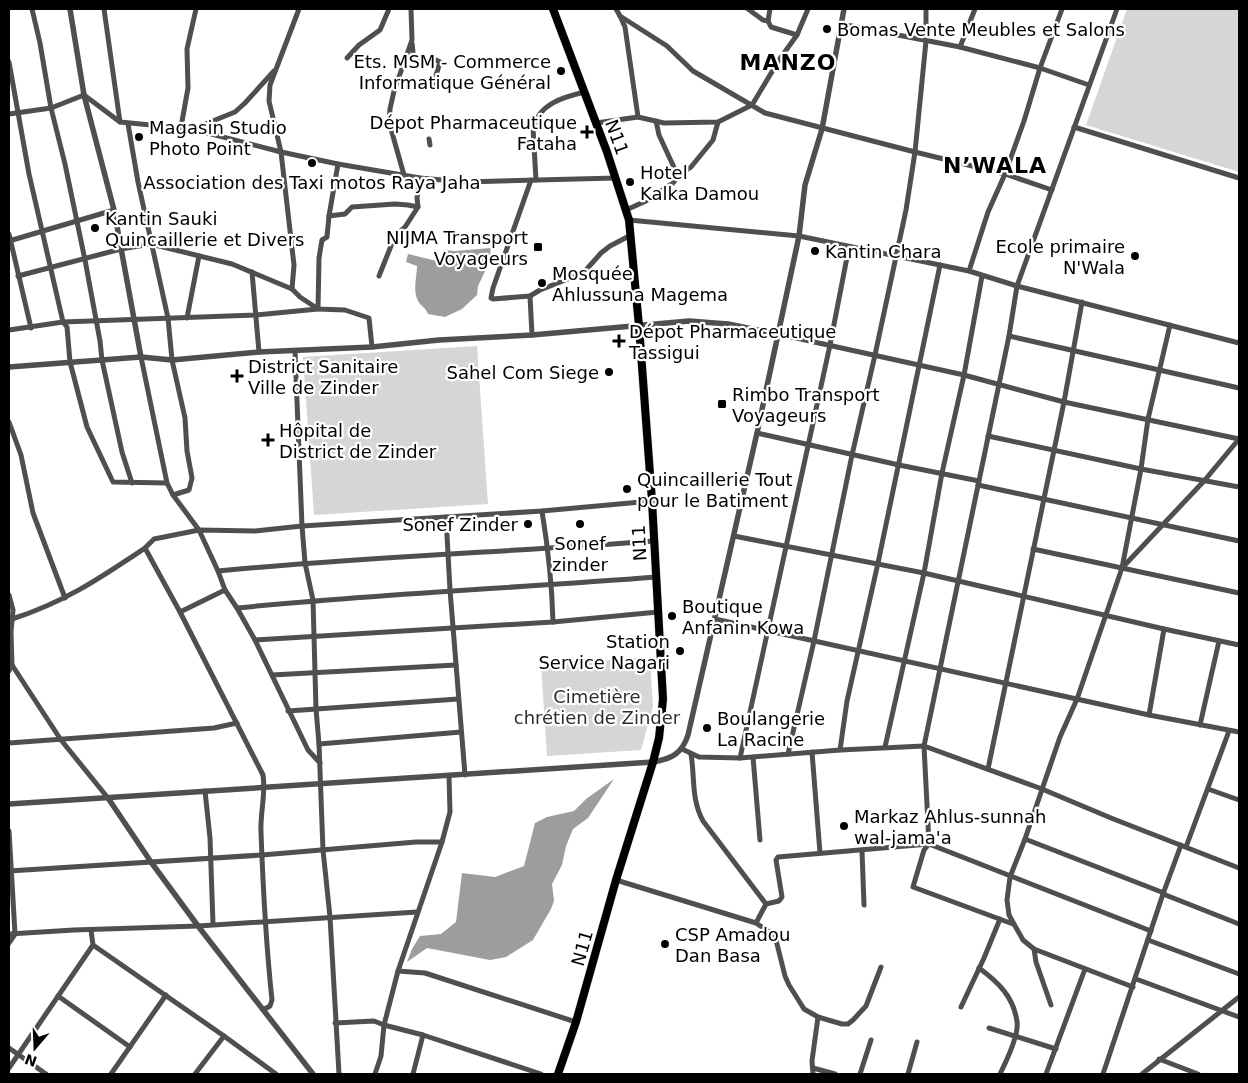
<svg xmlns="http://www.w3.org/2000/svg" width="1248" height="1083" viewBox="0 0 1248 1083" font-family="'DejaVu Sans',sans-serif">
	<rect width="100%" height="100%" fill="#fff"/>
	<g fill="#d6d6d6">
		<polygon points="1127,9 1239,9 1239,172 1086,125"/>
		<polygon points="477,346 488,504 314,515 303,357"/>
		<polygon points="650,657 653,706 641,750 547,756 541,665"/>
	</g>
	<g fill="#9d9d9d">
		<path d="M491,248L489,263L478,286L477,295L462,309L445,317L428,314C426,309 424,308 421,305C411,294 417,278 417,266L406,262L408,254L441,262L444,250L455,251Z"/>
		<polygon points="614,779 588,818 573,829 566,846 562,865 552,884 554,901 551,909 533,940 506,957 490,960 427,948 407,962 412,949 420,936 441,934 456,922 462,873 495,877 524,866 535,823 547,817 574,811 586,799"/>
	</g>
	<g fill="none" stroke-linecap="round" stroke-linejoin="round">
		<defs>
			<polyline id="primary" points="553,9 607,152 629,220 639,326 652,501 663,699 659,738 653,762 616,880 576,1022 558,1074"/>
		</defs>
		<use href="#primary" stroke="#dbdbdb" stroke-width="9"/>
		<g stroke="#4f4f4f" stroke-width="5">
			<polyline points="32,9 40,43 51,108 65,164 85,260 100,341 102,360 122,452 132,483"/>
			<polyline points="104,9 120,122"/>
			<polyline points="299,9 270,85 269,101 281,152 292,248 294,265 292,289 300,297 318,309 345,310 369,318 372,347"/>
			<polyline points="616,9 620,16 667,46 693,71 765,113 915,152 1005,174 1052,190"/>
			<polyline points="748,9 763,20 768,21"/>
			<polyline points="770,9 768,21 771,27 797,35"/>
			<polyline points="620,16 625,27 638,117"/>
			<polyline points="841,24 960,47 1040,68 1089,85"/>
			<polyline points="412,43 414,61 436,60 440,62 433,86"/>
			<polyline points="960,47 975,9"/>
			<polyline points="347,58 359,45 380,30 389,9"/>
			<polyline points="9,62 29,174 63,322 67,327 70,362 87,427 113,482 167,483"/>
			<polyline points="9,114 51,108 84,95 120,122 192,129 281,152 338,164 420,178 465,182 616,178"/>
			<polyline points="656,121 659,135 678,176"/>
			<polyline points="596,123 638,117 664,123 718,122 752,105 779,60 797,35 808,9"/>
			<polyline points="128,124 138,182 168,318 172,360 185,418 187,451 192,478 189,490 173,495"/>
			<polyline points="181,127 188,88 187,49 196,9"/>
			<polyline points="1074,127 1239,178"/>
			<polyline points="193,129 235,112 245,103 274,71"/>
			<polyline points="429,139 430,145"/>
			<polyline points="404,175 389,122 390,109 394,91 412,40 411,9"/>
			<polyline points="531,180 493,288 491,298 493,299 530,296 540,290 573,277 585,271 601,253 610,246 631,235"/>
			<path d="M536,180L533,128C539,104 563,97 585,92"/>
			<polyline points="626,210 646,201 673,183 678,176 691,167 713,140 718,122"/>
			<polyline points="329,216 345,214 352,207 395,204 408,205 418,207"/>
			<polyline points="629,220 799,236 969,271 1017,286 1239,343"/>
			<polyline points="9,234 31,328"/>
			<polyline points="9,241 114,210"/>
			<polyline points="969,271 988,212 1005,174 1024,121 1040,68 1062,9"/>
			<polyline points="252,272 259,352"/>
			<polyline points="18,276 121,249 151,244 232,264 292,289"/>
			<polyline points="379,276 395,236 405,227 418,207 417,198 420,178"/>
			<polyline points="530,296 532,335"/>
			<polyline points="187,318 199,256"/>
			<polyline points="9,330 63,322 256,315 318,309 319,258 322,240 327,237 329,216 338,164"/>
			<polyline points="778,334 964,375 1064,402 1239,439"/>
			<polyline points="1009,336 1239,388"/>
			<polyline points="295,351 302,526 305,563 313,600 316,709 319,744 323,850 330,917 339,1074"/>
			<polyline points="141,357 167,483 173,495 199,530 218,571 225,590 237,608 255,640 308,750 320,763"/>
			<polyline points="9,422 21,455 33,513 65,598"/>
			<polyline points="757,433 899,465 979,481"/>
			<polyline points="988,436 1141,469 1239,487"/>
			<polyline points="978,485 1239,541"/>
			<path d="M542,511C548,548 552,584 553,622"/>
			<polyline points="446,517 450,590 465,775"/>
			<polyline points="734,536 924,573 1164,629 1239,645"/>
			<polyline points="1033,549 1239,593"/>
			<polyline points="1122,568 1204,481 1239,439"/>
			<path d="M218,571C363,557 509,552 654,541"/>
			<polyline points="9,595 13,610 11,632 12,665 9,671"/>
			<path d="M237,608C377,594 517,588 656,577"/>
			<polyline points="180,612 225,590"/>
			<path d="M12,619C65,602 100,578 145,548"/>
			<polyline points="715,619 1149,715 1239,732"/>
			<polyline points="255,640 553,622 658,612"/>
			<polyline points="12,665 61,740 108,798"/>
			<polyline points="272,675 456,665"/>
			<polyline points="288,711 458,699"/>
			<polyline points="1149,715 1164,629"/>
			<polyline points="1200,725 1219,641"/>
			<polyline points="9,743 214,728 237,723"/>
			<polyline points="319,744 461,732"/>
			<polyline points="885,747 924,573 942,473 964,375 982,276"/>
			<polyline points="682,749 699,757 740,758 840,750 924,746 1042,789 1111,818 1239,868"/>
			<polyline points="840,750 847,701 878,563 940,265"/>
			<polyline points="812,752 820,853"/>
			<path d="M691,754C695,778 691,799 703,821L766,904"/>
			<polyline points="788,754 814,641 852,455 875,355 906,210 915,152 926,41 926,9"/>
			<polyline points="753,757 760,840"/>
			<polyline points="740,758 830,345 849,247"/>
			<polyline points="988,769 1064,402 1082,302"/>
			<polyline points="1208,789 1239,800"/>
			<polyline points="205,791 210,838 213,924"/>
			<polyline points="9,831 15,934 9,943"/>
			<polyline points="1025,839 1164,893"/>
			<polyline points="1186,847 1229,731"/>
			<polyline points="862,851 864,905"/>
			<polyline points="9,871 262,855 416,842 442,842"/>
			<polyline points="616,880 756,923"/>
			<polyline points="1163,894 1239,924"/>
			<polyline points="1013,924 913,887 924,850 929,844 924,746 1009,336 1017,286 1117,9"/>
			<polyline points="9,934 74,930 198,926 417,912"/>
			<polyline points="1148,940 1239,974"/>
			<polyline points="93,945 224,1036 276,1074"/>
			<polyline points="1034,949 1036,962 1051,1005"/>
			<polyline points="881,967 866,1006 853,1020 848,1024 842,1024 818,1017 804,1009 789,985 785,976 775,936 756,923 766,904 779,901 782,897 776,860 778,857 929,844 1151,931"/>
			<path d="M979,968C998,982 1014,997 1017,1022C1019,1035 1006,1062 1000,1074"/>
			<polyline points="398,971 425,973 576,1022"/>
			<polyline points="1136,979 1239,1017"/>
			<polyline points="1133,987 1034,949 1023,940 1009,915 1007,900 1010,877 1025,839 1060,737 1077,699 1122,568 1141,469 1148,419 1170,325"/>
			<polyline points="58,996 130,1047"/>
			<polyline points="961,1007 984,958 1000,919"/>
			<path d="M263,1010L270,1006L272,1000C266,944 263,888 261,832C260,813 266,794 263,775L180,612L145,548L154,539L199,530L255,531L302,526L542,511L652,501"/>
			<polyline points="335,1023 374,1021 384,1025 423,1035 541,1074"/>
			<polyline points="989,1028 1056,1049"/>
			<polyline points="9,1048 46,1074"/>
			<polyline points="1159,1059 1198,1074"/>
			<polyline points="9,1068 93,945 91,930"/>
			<polyline points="813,1068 835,1074"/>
			<polyline points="111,1074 166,995"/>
			<polyline points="195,1074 224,1036"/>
			<polyline points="375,1074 381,1056 384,1025 398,971 442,842 450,812 449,776"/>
			<polyline points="413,1074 423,1035"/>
			<polyline points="813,1074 812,1061 818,1017"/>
			<polyline points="860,1074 871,1040"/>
			<polyline points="908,1074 917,1042"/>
			<polyline points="1046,1074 1085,969"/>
			<polyline points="1103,1074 1163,894 1181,845"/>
			<polyline points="1142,1074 1239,997"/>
		</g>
		<g stroke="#4f4f4f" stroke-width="5.5">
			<polyline points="70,9 84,95 114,210 141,357"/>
			<polyline points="9,367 141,357 172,360 259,352 372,347 439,340 532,335 689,321 728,324 778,334"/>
			<polyline points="108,798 151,862 198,926 313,1074"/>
			<path d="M9,804L653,762C671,759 682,754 688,735L757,433L799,236L805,185L822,129L844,9"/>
		</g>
		<use href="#primary" stroke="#000" stroke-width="8"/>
	</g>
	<g fill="#000" stroke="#fff" stroke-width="2">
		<circle cx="827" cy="29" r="5"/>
		<circle cx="561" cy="71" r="5"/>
		<path d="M584.5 124.5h5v5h5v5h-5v5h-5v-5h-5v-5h5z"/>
		<circle cx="139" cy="137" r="5"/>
		<circle cx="312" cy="163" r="5"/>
		<circle cx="630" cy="182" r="5"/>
		<circle cx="95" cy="228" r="5"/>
		<rect x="533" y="242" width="10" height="10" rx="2.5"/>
		<circle cx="815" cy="251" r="5"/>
		<circle cx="1135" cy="256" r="5"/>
		<circle cx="542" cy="283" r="5"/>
		<path d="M616.5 333.5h5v5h5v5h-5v5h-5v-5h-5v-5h5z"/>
		<circle cx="609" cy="372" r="5"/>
		<path d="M234.5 368.5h5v5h5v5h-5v5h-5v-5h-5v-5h5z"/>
		<rect x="717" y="399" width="10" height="10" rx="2.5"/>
		<path d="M265.5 432.5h5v5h5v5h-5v5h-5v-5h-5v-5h5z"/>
		<circle cx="627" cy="489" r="5"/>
		<circle cx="528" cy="524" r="5"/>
		<circle cx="580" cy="524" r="5"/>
		<circle cx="672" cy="616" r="5"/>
		<circle cx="680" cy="651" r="5"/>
		<circle cx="707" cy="728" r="5"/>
		<circle cx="844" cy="826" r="5"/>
		<circle cx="665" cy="944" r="5"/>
	</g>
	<g text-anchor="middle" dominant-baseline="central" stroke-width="4.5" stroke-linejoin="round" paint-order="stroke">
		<g font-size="18" fill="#000" stroke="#fff" text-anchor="start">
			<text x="837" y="29">Bomas Vente Meubles et Salons</text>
			<text x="551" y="61" text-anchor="end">Ets. MSM - Commerce<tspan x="551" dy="21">Informatique Général</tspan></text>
			<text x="577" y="122" text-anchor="end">Dépot Pharmaceutique<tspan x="577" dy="21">Fataha</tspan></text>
			<text x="149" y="127">Magasin Studio<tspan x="149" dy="21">Photo Point</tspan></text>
			<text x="640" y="172">Hotel<tspan x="640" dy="21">Kalka Damou</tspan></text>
			<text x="312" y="182" text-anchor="middle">Association des Taxi motos Raya Jaha</text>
			<text x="105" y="218">Kantin Sauki<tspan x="105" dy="21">Quincaillerie et Divers</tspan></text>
			<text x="528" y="237" text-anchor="end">NIJMA Transport<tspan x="528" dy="21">Voyageurs</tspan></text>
			<text x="1125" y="246" text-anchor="end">Ecole primaire<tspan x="1125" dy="21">N'Wala</tspan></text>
			<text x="825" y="251">Kantin Chara</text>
			<text x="552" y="273">Mosquée<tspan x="552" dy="21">Ahlussuna Magema</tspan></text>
			<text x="629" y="331">Dépot Pharmaceutique<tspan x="629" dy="21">Tassigui</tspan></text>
			<text x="248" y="366">District Sanitaire<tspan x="248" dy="21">Ville de Zinder</tspan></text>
			<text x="599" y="372" text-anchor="end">Sahel Com Siege</text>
			<text x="732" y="394">Rimbo Transport<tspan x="732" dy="21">Voyageurs</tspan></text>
			<text x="279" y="430">Hôpital de<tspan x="279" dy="21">District de Zinder</tspan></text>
			<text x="637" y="479">Quincaillerie Tout<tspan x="637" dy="21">pour le Batiment</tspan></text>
			<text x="518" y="524" text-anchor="end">Sonef Zinder</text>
			<text x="580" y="543" text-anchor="middle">Sonef<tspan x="580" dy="21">zinder</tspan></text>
			<text x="682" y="606">Boutique<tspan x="682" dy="21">Anfanin Kowa</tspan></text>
			<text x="670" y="641" text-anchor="end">Station<tspan x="670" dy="21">Service Nagari</tspan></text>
			<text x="717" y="718">Boulangerie<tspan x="717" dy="21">La Racine</tspan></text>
			<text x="854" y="816">Markaz Ahlus-sunnah<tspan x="854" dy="21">wal-jama'a</tspan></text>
			<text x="675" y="934">CSP Amadou<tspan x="675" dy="21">Dan Basa</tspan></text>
		</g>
		<g font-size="18" fill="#000" stroke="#fff">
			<text transform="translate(617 137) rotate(70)">N11</text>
			<text transform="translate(639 543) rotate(-93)">N11</text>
			<text transform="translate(582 948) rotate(-74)">N11</text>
		</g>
		<g font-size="18" fill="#2d2d2d" stroke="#fff">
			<text x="597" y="696">Cimetière<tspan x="597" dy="21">chrétien de Zinder</tspan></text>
		</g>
		<g font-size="22" font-weight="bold" letter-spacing="1" fill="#000" stroke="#fff">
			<text x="788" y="62">MANZO</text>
			<text x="995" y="165">N’WALA</text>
		</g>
	</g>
	<rect width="1248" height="1083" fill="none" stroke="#000000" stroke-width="20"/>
	<g transform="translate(35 1048) rotate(199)" stroke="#ffffff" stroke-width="4" paint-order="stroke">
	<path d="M0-4L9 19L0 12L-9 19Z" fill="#000000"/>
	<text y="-8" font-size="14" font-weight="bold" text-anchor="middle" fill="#000000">N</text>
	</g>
</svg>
